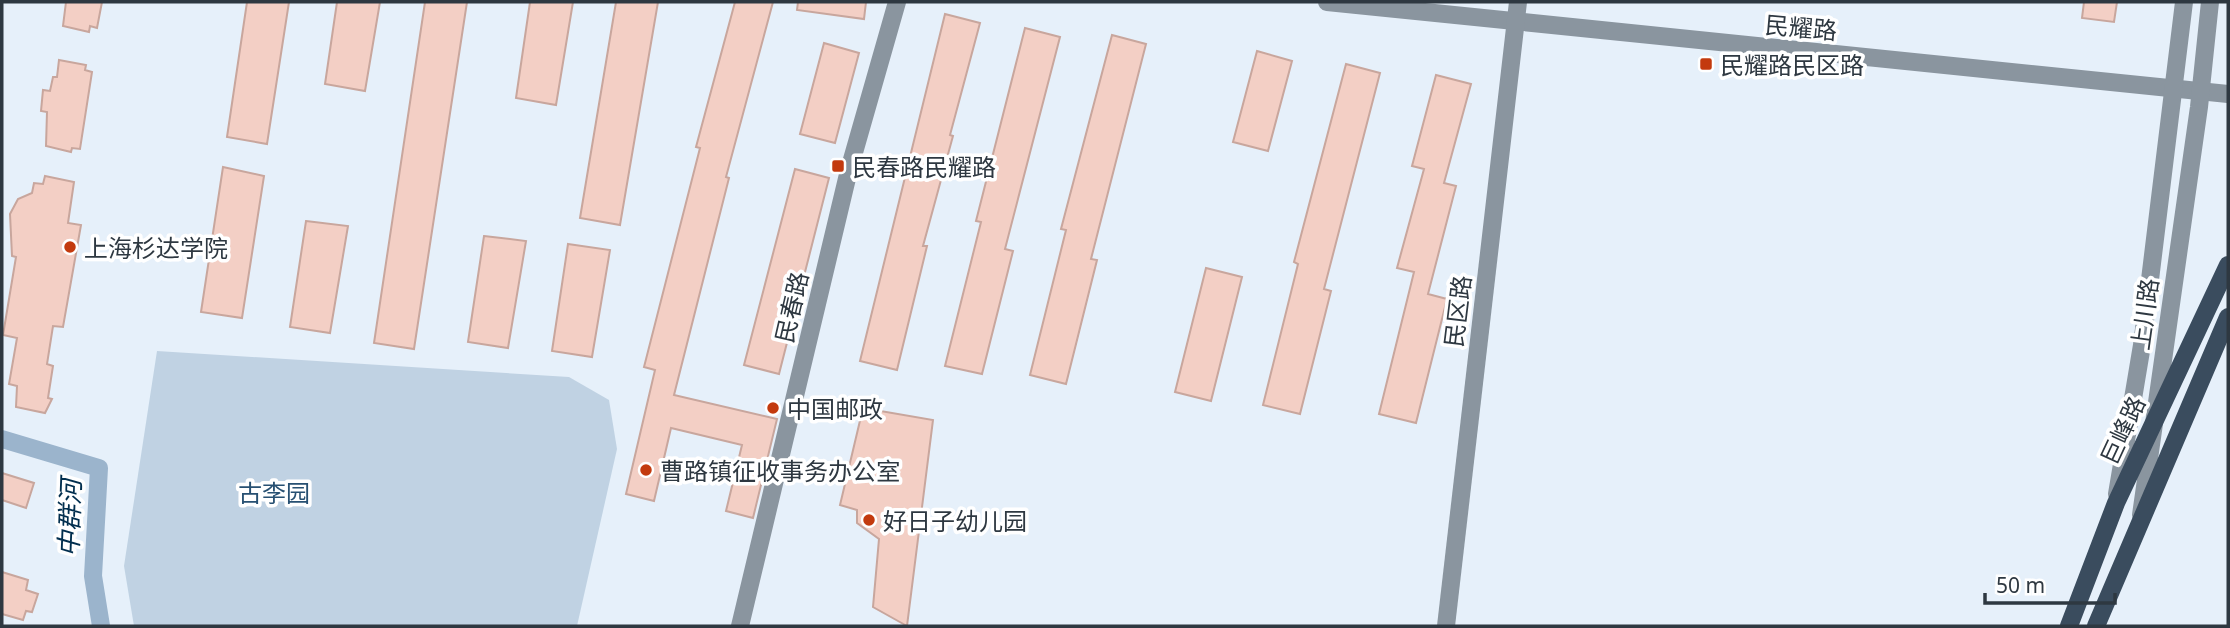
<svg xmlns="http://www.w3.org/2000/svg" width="2230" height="628" viewBox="0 0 2230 628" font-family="'Noto Sans','Noto Sans SC',sans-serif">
	<rect width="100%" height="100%" fill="#e6f0fa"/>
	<polygon fill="#c0d2e3" points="157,351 569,377 609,400 617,449 577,626 134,626 124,566"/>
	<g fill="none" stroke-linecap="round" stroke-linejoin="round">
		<polyline stroke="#9bb4cc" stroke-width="18" points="2,439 99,468 93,576 101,626"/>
	</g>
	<g fill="#f3cfc5" stroke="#c8a69d" stroke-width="2">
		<polygon points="66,2 102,2 97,28 90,26 89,32 63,26"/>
		<polygon points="247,2 289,2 267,144 227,137"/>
		<polygon points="337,2 380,2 365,91 325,84"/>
		<polygon points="425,2 467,2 414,349 374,343"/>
		<polygon points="530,2 573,2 556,105 516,98"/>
		<polygon points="616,2 658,2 620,225 580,218"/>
		<polygon points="735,2 773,2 726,177 729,178 674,395 777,419 753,518 726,511 742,445 671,428 654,501 626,494 655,370 644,367 700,148 696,147"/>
		<polygon points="798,2 866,2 864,19 797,10"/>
		<polygon points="2084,2 2117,2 2114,22 2082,18"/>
		<polygon points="945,14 980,23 950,135 953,136 923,246 927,246 897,370 860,361"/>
		<polygon points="1025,28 1060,37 1005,249 1013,251 982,374 945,366 981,222 976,221"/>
		<polygon points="1112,35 1146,44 1091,259 1097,260 1066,384 1030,375 1066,230 1061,229"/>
		<polygon points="824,43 859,53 835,143 800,134"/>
		<polygon points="1257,51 1292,61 1268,151 1233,142"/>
		<polygon points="59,60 86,65 85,70 92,72 80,149 72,148 71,152 46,146 47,112 41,111 43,90 50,91 53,77 57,77"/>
		<polygon points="1346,64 1380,73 1324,289 1331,291 1300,414 1263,405 1298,264 1294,262"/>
		<polygon points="1436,75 1471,84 1444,183 1456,186 1428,294 1447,299 1416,423 1379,414 1414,272 1397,268 1424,169 1412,166"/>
		<polygon points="223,167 264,176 242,318 201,312"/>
		<polygon points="795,169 829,178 779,374 744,365"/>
		<polygon points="45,176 74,182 68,223 81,225 63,327 53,326 47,364 53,366 48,398 52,399 45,413 16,407 17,386 9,384 17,338 3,335 16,257 12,256 10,214 18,199 32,193 34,183 43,184"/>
		<polygon points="306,221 348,226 330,333 290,327"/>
		<polygon points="484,236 526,241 508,348 468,342"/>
		<polygon points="568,244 610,250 592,357 552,351"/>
		<polygon points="1206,268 1242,277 1211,401 1175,392"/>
		<polygon points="863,408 933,420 907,626 873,607 879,539 857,523 857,510 840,505"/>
		<polygon points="2,473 34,483 26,508 2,500"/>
		<polygon points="2,572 28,580 26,590 38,594 32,612 26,611 23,620 2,614"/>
	</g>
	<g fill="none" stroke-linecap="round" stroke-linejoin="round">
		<g stroke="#8a959f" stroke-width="18">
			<polyline points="1327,2 2228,94"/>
			<polyline points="2117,494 2142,345 2184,2"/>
			<polyline points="2141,515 2199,107 2210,2"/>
			<polyline points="740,626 849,170 897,2"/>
			<polyline points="1446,626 1518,2"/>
		</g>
		<g stroke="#3a4c5e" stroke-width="18">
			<polyline points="2069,626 2116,503 2228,265"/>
			<polyline points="2096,626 2228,317"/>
		</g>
	</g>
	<g fill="#c33a0e" stroke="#fff" stroke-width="2.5">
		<rect x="1699" y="57" width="14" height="14" rx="3.5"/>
		<rect x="831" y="159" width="14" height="14" rx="3.5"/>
		<circle cx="70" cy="247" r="7"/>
		<circle cx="773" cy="408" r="7"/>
		<circle cx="646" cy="470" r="7"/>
		<circle cx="869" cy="520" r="7"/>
	</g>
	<g text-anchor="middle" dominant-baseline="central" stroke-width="7" stroke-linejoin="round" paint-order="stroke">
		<g font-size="24" fill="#2e3841" stroke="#fff">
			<text transform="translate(1801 27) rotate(5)">民耀路</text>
			<text transform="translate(791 307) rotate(-77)">民春路</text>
			<text transform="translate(1457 311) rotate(-83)">民区路</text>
			<text transform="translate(2144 314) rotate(-82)">上川路</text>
			<text transform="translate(2122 430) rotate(-65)">巨峰路</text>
		</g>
		<g font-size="24" fill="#2e3841" stroke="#fff" text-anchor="start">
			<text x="1720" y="64">民耀路民区路</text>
			<text x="852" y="166">民春路民耀路</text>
			<text x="84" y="247">上海杉达学院</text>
			<text x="787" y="408">中国邮政</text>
			<text x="660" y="470">曹路镇征收事务办公室</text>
			<text x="883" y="520">好日子幼儿园</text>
		</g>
		<g font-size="24" fill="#275072" stroke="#fff">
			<text x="274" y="492">古李园</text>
		</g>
		<g font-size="26" font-style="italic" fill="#012e4e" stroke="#fff">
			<text transform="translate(69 518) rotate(-88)">中群河</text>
		</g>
	</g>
	<rect width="2230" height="628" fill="none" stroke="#2e3841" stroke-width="7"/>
	<path d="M1985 593v10h130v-10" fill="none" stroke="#2e3841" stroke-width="3.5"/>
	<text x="1996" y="593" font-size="21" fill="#2e3841" stroke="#ffffff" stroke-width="5" paint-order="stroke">50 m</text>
</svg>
